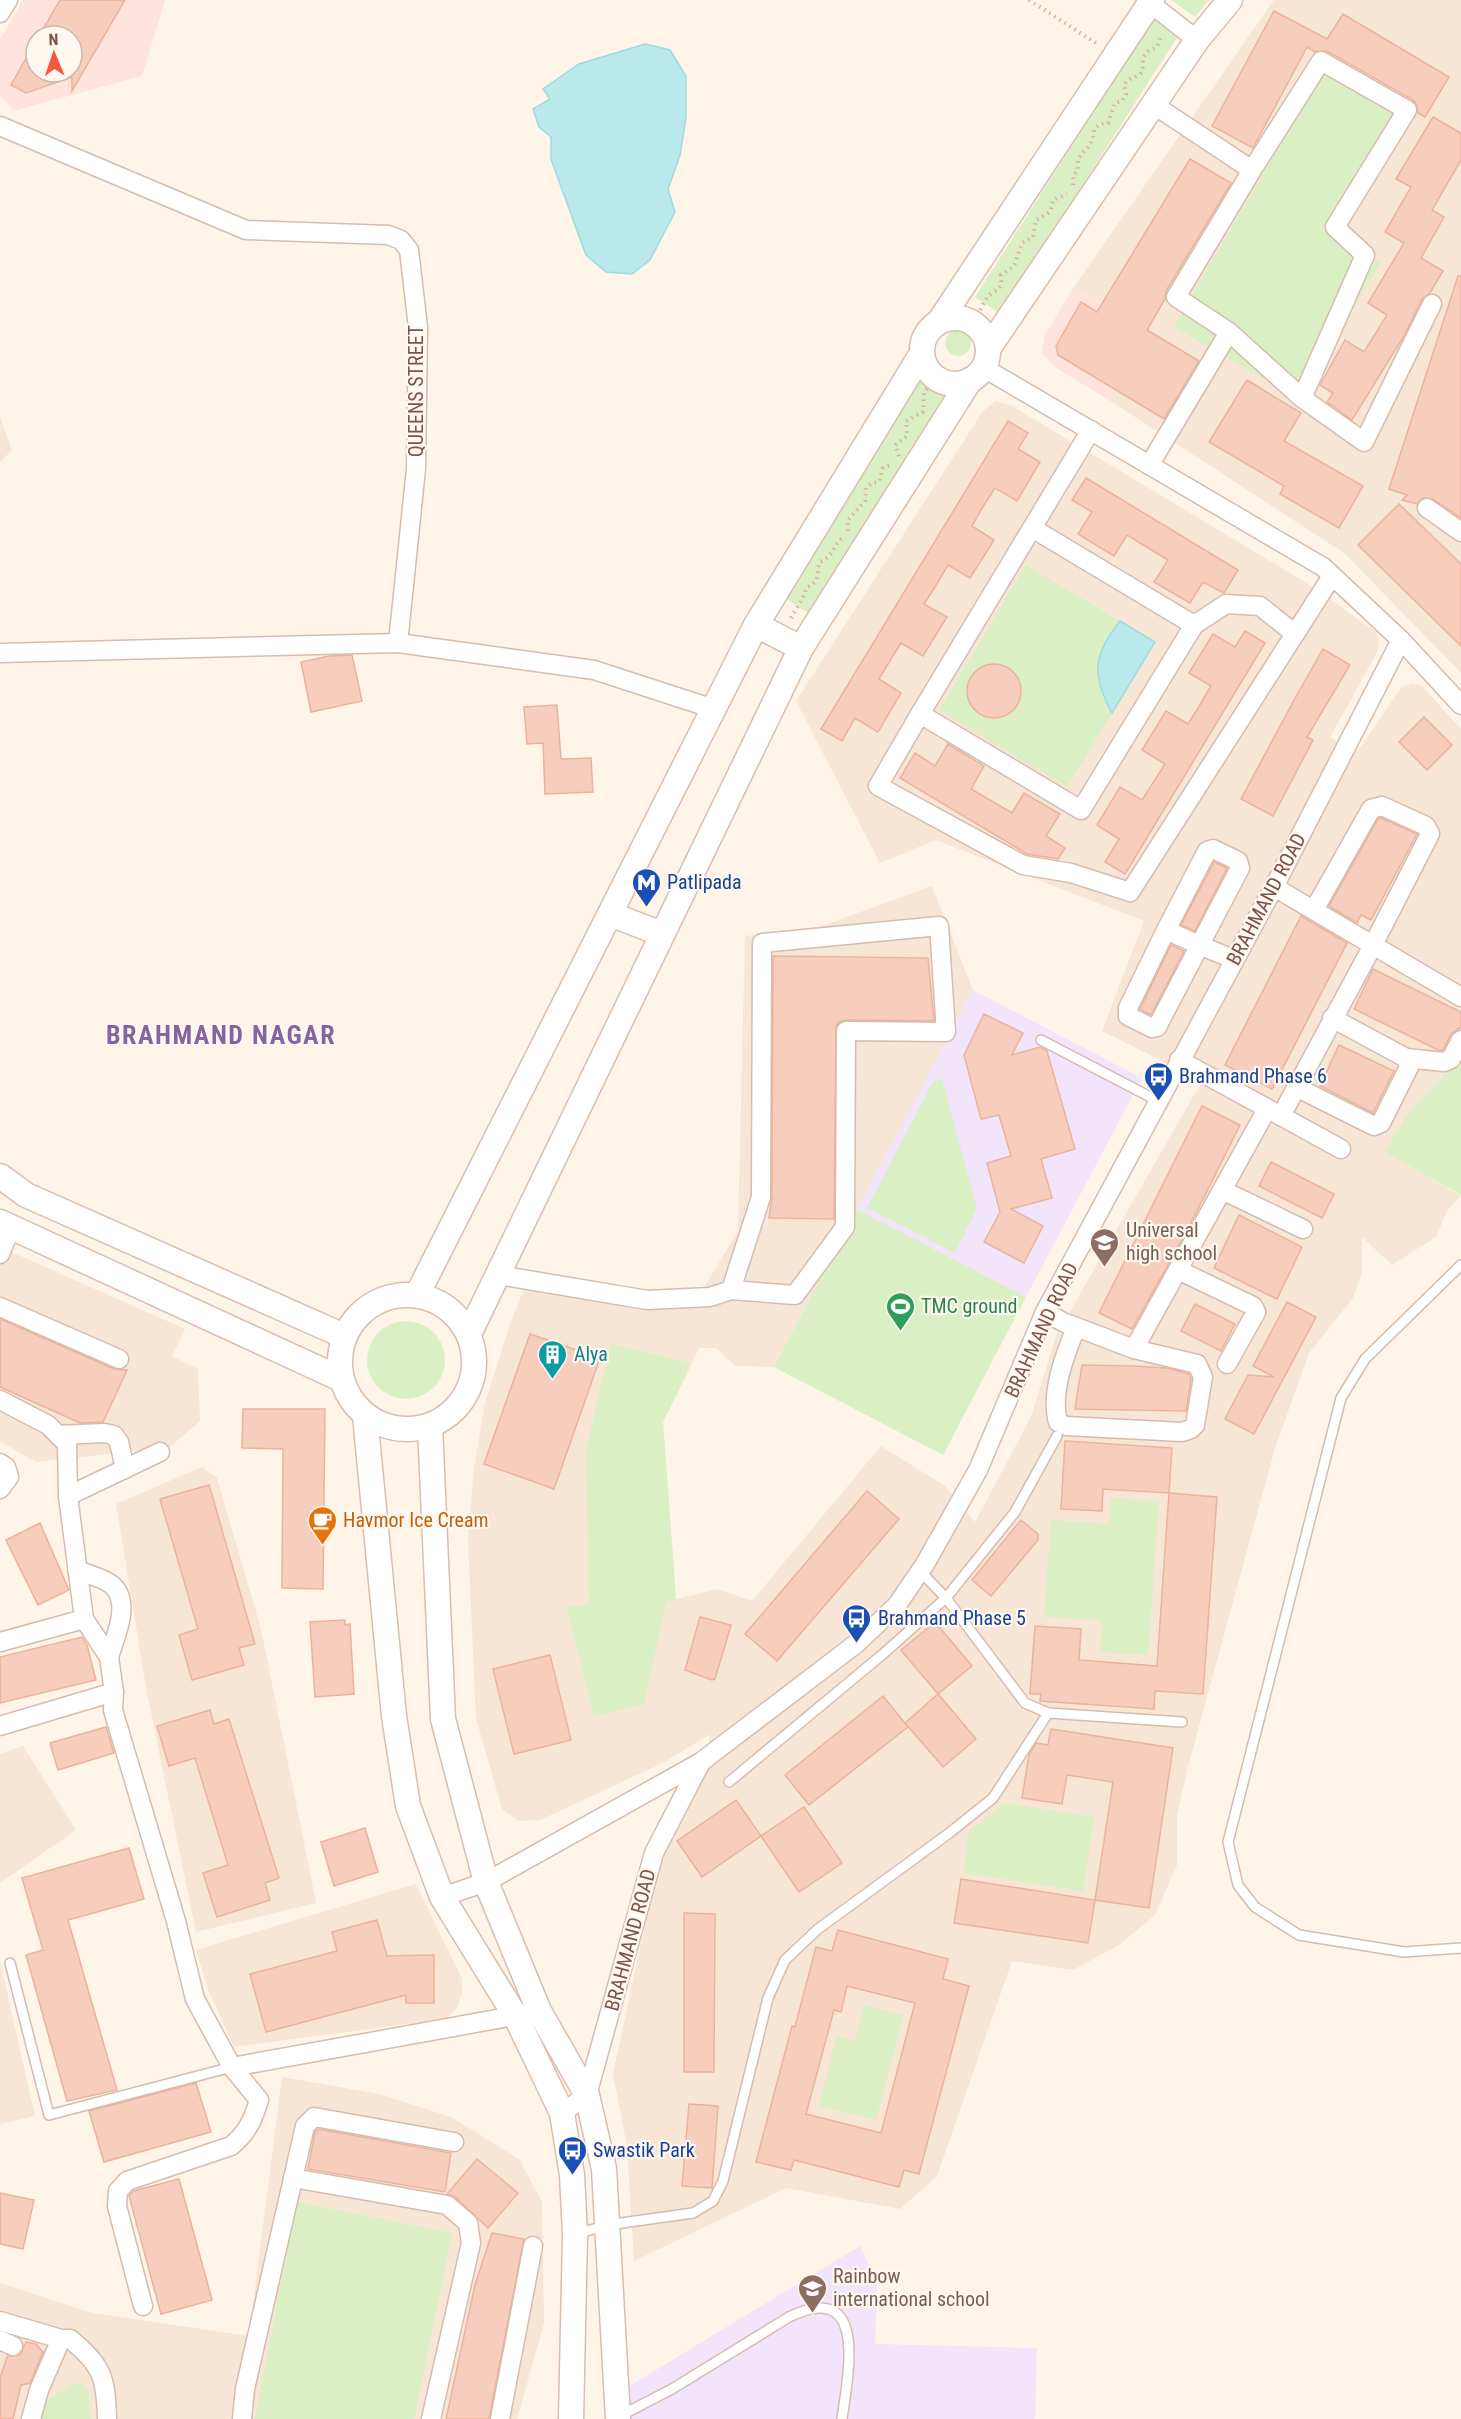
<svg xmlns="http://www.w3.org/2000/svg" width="1461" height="2419" viewBox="0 0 1461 2419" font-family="'Roboto Condensed',sans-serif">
	<rect width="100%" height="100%" fill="#fff4e8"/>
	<g fill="#f7e5d6">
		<polygon points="1274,0 1461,0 1461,673 1344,553 1109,400 1150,333 1074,287"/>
		<polygon points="996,401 1012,406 1310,585 1375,631 1379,640 1378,651 1330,737 1357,752 1401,688 1411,683 1422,686 1461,729 1461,1059 1386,1152 1461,1196 1447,1211 1436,1237 1392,1265 1362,1237 1362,1273 1353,1298 1309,1353 1275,1448 1189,1763 1177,1814 1177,1865 1155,1915 1119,1945 1073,1970 1012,1961 937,2176 900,2209 786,2188 634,2261 627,2146 613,2074 651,1896 662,1858 704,1774 710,1734 665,1762 540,1820 518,1821 502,1809 476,1718 468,1540 474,1469 485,1403 509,1327 530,1274 578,1298 617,1305 679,1299 705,1286 738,1231 745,936 819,927 932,886 973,990 774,1367 735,1366 716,1348 699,1348 663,1422 676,1599 718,1589 752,1601 881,1446 945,1486 975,1522 1031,1417 1056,1336 1202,1081 1102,1031 1144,921 936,840 880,863 796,701 983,411"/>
		<polygon points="0,417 12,450 0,462"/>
		<polygon points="0,1247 185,1329 172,1356 198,1369 200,1421 170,1447 36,1462 0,1441"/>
		<polygon points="202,1467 217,1478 261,1629 316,1903 196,1932 147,1693 116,1504"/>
		<polygon points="23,1746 76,1830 0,1883 0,1754"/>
		<polygon points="416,1884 462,1979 462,1993 457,2008 445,2019 234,2047 209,1992 196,1950"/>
		<polygon points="0,1961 35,2116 0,2124"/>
		<polygon points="282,2077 379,2094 451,2117 519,2159 542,2202 544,2323 517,2419 0,2419 0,2283 92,2313 249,2336"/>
	</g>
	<g fill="#ffe3dc" fill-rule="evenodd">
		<path d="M23,0H165L142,76L13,111L0,94V40ZM36,36H72V72H36Z"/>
		<polygon points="1074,287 1150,333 1109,400 1053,366 1042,353 1045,335"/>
	</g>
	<g fill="#f1e4fb">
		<polygon points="973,990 1142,1078 1026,1297 857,1209"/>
		<polygon points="860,2246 877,2283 875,2344 1037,2348 1035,2419 626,2419 628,2387"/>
	</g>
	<g fill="#daefc4">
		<polygon points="1171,0 1209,0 1195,17"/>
		<polygon points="1155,16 1180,33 1000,314 975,297"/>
		<polygon points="1322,72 1407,121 1339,238 1380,263 1300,400 1174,327"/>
		<circle cx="958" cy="343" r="13"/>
		<polygon points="925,372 950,388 810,614 785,598"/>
		<polygon points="1026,565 1155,642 1067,787 939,710"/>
		<polygon points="1461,1059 1461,1195 1385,1152 1412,1108"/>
		<polygon points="942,1079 977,1208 955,1253 867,1208 933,1082"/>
		<polygon points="857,1209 1026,1297 943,1455 774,1367"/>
		<circle cx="406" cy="1360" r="39"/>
		<polygon points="611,1344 692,1363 663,1422 676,1600 666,1602 644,1704 594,1716 566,1606 589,1605 586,1450"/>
		<polygon points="1111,1498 1159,1501 1148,1655 1100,1652 1102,1621 1044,1617 1051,1520 1109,1524"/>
		<polygon points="1004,1803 1094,1817 1083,1891 963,1873 969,1831"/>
		<polygon points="864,2005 903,2015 876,2120 819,2106 837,2036 855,2041"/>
		<polygon points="297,2202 452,2233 414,2419 255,2419"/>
		<polygon points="72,2384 80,2384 88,2388 91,2419 39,2419 42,2404"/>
	</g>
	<g fill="#bae9eb" stroke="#9edbde" stroke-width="1.5">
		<polygon points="645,44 670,50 686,76 686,118 680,155 668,189 675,212 650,260 632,274 606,272 586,255 551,159 551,137 539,127 533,109 550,99 543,89 579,64"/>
		<path d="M1120,621L1155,642L1112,713C1091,674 1093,655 1120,621Z"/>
	</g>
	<g fill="#f7cebd" stroke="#ecb29b" stroke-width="1.5" fill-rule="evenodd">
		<polygon points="60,0 125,0 72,91 72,77 26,93 11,85 36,41 36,72 72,72 72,36 39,36"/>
		<polygon points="1274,11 1327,39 1343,14 1449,77 1425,117 1418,113 1417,105 1413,100 1327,51 1315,52 1307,47 1253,148 1212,126"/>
		<polygon points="1433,117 1461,133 1461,160 1432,210 1444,217 1421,258 1443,271 1430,293 1422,299 1404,336 1352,420 1327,402 1333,393 1320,385 1345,340 1364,352 1387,315 1368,303 1404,243 1385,232 1411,187 1396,179"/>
		<polygon points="1190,159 1231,183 1166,291 1165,299 1147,330 1199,361 1164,419 1063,358 1058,355 1056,346 1081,302 1097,312"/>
		<polygon points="1458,276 1461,276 1461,518 1433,499 1423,498 1417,504 1402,500 1407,495 1389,489"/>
		<polygon points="1247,380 1301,413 1284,441 1363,486 1339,528 1280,494 1284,486 1209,442"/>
		<polygon points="1008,421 1028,433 1018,449 1040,462 1017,501 995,488 981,510 972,526 994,540 970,578 948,565 935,587 924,604 947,617 923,656 901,643 888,664 879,679 901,693 878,732 855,718 842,741 821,729"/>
		<polygon points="1086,478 1238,570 1224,593 1203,582 1190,603 1154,582 1168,560 1127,535 1114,556 1078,534 1092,512 1072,500"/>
		<polygon points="1399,504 1461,564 1461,646 1358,545"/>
		<polygon points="1245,631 1265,643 1125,874 1105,862 1119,839 1097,825 1120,787 1142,800 1165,764 1142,750 1166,711 1188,724 1198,708 1211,686 1189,673 1213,634 1235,647"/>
		<polygon points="1323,649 1350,665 1307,737 1313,740 1273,816 1241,799 1293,702"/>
		<polygon points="352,655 362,701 311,712 301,662 329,656"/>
		<circle cx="994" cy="691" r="27"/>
		<polygon points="557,705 561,759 591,758 593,792 545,794 543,743 527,744 524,707"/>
		<polygon points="1424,717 1452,745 1427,770 1399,742"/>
		<polygon points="948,744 984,766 971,789 1012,813 1024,793 1060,814 1046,836 1065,848 1058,859 1027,854 900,778 915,753 935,766"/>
		<polygon points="1381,818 1417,834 1371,920 1361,915 1357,923 1329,906 1378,819"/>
		<polygon points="1214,862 1227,868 1195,931 1181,925"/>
		<polygon points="1301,916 1347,943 1272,1089 1225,1065"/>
		<polygon points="1171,945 1184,951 1151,1015 1140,1009"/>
		<polygon points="773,956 928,958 934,1021 846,1020 839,1022 836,1026 834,1219 769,1218 772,1197"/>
		<polygon points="1373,969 1461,1012 1461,1027 1451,1034 1443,1050 1438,1050 1354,1009"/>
		<polygon points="984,1014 1023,1033 1012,1055 1040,1047 1047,1051 1075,1149 1041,1159 1052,1198 1011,1209 1043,1226 1024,1263 984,1242 1000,1212 987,1163 1011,1156 999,1115 981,1119 964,1055"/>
		<polygon points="1339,1045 1394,1071 1373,1113 1320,1086"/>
		<polygon points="1202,1106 1240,1125 1187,1231 1132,1329 1099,1313"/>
		<polygon points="1271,1162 1334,1194 1322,1218 1259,1186"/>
		<polygon points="1239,1215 1302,1247 1277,1299 1214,1268"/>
		<polygon points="1287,1302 1316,1317 1254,1434 1225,1419 1248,1375 1274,1377 1253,1366"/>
		<polygon points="1195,1304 1235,1324 1221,1351 1181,1331"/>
		<polygon points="0,1319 114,1369 127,1370 103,1422 80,1423 0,1387"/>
		<polygon points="530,1334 600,1358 554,1489 484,1464"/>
		<polygon points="1082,1365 1133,1366 1167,1368 1189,1374 1191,1379 1186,1411 1075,1409"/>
		<polygon points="243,1409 325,1409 323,1589 282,1588 283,1449 242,1448"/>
		<polygon points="1065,1441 1172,1448 1169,1493 1103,1489 1102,1511 1061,1509"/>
		<polygon points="209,1485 255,1644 239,1648 244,1665 192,1680 179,1635 198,1629 160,1499"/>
		<polygon points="867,1491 899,1519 777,1661 745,1634"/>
		<polygon points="1169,1493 1217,1497 1203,1694 1155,1691 1154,1709 1040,1701 1041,1694 1030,1694 1035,1626 1081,1629 1079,1660 1157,1666"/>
		<polygon points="1021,1520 1038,1534 1038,1540 991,1596 972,1580"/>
		<polygon points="40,1523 69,1590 38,1605 6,1540"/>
		<polygon points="700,1617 731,1625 715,1679 712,1680 685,1670"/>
		<polygon points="345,1620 345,1625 350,1624 354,1694 315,1697 310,1622"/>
		<polygon points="935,1622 972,1666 938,1694 901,1650"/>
		<polygon points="82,1637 87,1645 96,1680 0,1703 0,1657"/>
		<polygon points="550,1655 571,1740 514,1754 493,1669"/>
		<polygon points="938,1694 976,1739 943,1767 905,1723"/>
		<polygon points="883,1696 908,1727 809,1805 785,1775"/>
		<polygon points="210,1710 214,1724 229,1719 279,1878 265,1883 270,1900 217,1917 203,1873 228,1865 195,1758 169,1766 157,1726"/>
		<polygon points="106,1727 114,1753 58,1770 50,1743"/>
		<polygon points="1051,1729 1173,1748 1149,1908 1095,1900 1113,1782 1067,1775 1062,1804 1022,1798 1029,1755 1036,1743 1048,1745"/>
		<polygon points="736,1800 761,1836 702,1877 677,1841"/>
		<polygon points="804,1807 842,1863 799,1892 761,1836"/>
		<polygon points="365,1828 378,1872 334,1886 321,1842"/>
		<polygon points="129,1848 144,1899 68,1920 117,2090 67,2101 26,1955 43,1950 22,1878"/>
		<polygon points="961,1879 1095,1900 1088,1943 954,1923"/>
		<polygon points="684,1913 715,1914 714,2072 684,2072"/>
		<polygon points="377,1920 387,1956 434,1955 434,2003 406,2003 406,1995 266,2032 250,1974 337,1951 332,1932"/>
		<path d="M838,1930L948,1959L943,1979L969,1986L919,2174L904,2170L899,2187L794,2160L791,2170L756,2162L792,2026L795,2027L816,1947L832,1951ZM847,1986L915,2003L881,2133L806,2114L834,2010L841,2012Z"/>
		<polygon points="196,2083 211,2132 104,2162 89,2111"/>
		<polygon points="689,2104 718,2106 712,2188 682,2186"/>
		<polygon points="318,2129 451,2153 445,2192 308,2169 315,2132"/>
		<polygon points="477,2159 518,2193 488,2228 454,2196 447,2194"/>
		<polygon points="179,2179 212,2300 161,2314 129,2196 133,2191"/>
		<polygon points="0,2193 34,2200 23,2249 0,2244"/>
		<polygon points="492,2233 524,2239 489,2419 446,2419 475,2285"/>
		<polygon points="26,2342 36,2344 43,2352 30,2383 21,2385 13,2419 0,2419 0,2378 6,2360 8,2356 20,2355"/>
	</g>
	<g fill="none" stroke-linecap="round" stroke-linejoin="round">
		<defs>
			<g id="lane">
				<polyline points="1041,1040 1158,1101"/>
				<polyline points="1461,1265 1365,1359 1341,1398 1228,1842 1238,1885 1255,1907 1299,1935 1404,1952 1461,1948"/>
				<polyline points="920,1571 946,1598 1025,1703 1048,1713 1182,1722"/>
				<polyline points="729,1782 883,1654 946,1598 1015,1512 1057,1436"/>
				<polyline points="10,1963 49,2115 232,2067"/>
				<polyline points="577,2234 607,2225 693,2213 713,2201 723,2181 768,1998 785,1960 818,1929 948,1834 993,1798 1048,1713"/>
				<path d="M620,2416L672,2389L789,2317C869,2278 848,2375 842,2419"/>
			</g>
			<g id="street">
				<polyline points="1146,0 1197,40"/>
				<polyline points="0,13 8,0"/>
				<polyline points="1154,105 1252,170 1176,297 1229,332 1302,398 1365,255 1335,227 1407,110 1321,61 1252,170"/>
				<polyline points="0,126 246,230 388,235 401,240 409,250 418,327 416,469 398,643"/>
				<polyline points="984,368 1323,567 1401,640 1461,705"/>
				<polyline points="1302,398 1364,442 1432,304"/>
				<polyline points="1150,464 1229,332"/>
				<polyline points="1427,508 1461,532"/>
				<polyline points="1032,528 1194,625 1081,810 920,714 1073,460 1091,430"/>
				<polyline points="1194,625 1226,604 1260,606 1295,634"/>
				<polyline points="0,653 398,643 594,670 714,709"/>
				<polyline points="920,714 878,786 1023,865 1071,873 1130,892 1332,576"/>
				<polyline points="1274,887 1461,997"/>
				<polyline points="1166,930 1207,851 1213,849 1238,861 1240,868 1157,1027 1152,1028 1128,1016 1128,1008 1166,930 1199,945 1233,959"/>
				<polyline points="1406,1058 1444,1062 1451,1059 1461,1040"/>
				<polyline points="1179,1060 1341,1149"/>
				<polyline points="1296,1087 1374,1126 1381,1123 1409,1067 1406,1058 1332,1018"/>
				<polyline points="1281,1116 1373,945 1430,834 1426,826 1382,806 1371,809 1314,910"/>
				<polyline points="1222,1190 1303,1229"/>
				<polyline points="0,1254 11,1227"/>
				<polyline points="1178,1270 1253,1306 1256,1312 1227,1364"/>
				<polyline points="498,1275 647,1300 710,1297 731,1290 795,1295 845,1227 846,1031 946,1032 939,926 762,943 761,1197 731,1290"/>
				<polyline points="0,1307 119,1359"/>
				<path d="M1045,1312L1063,1322L1134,1349L1197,1364L1203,1377L1195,1425L1191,1429L1182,1432L1066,1426L1058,1422C1050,1393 1065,1354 1076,1328"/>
				<polyline points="1134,1349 1267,1109"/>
				<path d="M0,1400L48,1425L67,1444L68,1496L84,1619L109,1657L114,1692L113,1710L176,1921L195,1999L232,2067L259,2100C253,2120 247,2133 231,2146L127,2181L118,2191L117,2206L143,2306"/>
				<polyline points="58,1435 104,1433 114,1435 119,1442 125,1469"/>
				<polyline points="0,1463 6,1467 9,1477 0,1489"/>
				<polyline points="68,1496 160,1452"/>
				<path d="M77,1570C87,1574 104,1578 112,1585C132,1603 115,1637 109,1657"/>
				<polyline points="0,1642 84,1619"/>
				<polyline points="0,1726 114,1692"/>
				<polyline points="442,1897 486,1882 701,1762 857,1643 897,1605 925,1564 978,1470 1045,1312 1274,887 1401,640"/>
				<polyline points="232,2067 525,2014"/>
				<polyline points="562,2113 587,2095 654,1853 701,1762"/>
				<polyline points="293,2178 447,2205 468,2223 471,2243 431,2419"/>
				<path d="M0,2321L61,2339H70C102,2365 106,2377 107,2419"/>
				<polyline points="0,2340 13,2346"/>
				<polyline points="31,2419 39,2390 61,2339"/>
				<polyline points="242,2419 245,2389 305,2126 314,2117 454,2142"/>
				<polyline points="500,2419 533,2246"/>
			</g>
			<g id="secondary">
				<circle cx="955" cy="351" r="33"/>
				<polyline points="939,322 1152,0"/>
				<polyline points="988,349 1197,40 1230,0"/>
				<polyline points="756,625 801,648"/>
				<polyline points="610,914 662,934"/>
				<polyline points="0,1176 26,1195 344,1336"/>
				<polyline points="0,1222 341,1379"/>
				<circle cx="407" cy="1362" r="67"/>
				<polyline points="417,1295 756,625 922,353"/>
				<polyline points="469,1334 801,648 970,380"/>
				<polyline points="365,1416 394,1716 408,1806 442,1897 516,2017 562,2113 572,2175 575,2234 571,2419"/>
				<polyline points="430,1426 443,1719 486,1882 539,2011 587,2095 604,2169 618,2419"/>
			</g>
		</defs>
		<use href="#lane" stroke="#d5bcaf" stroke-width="12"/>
		<use href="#street" stroke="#d5bcaf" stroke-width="21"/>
		<use href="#secondary" stroke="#dbbdae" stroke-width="27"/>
		<g stroke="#ddb19f" stroke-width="4" stroke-dasharray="1.5 4.5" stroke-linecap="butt">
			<polyline points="1029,0 1099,45"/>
			<path d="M1073,185V176L1078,170C1075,148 1093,155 1094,129L1101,124L1108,123L1115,103L1122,101L1126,94L1124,85C1129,77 1134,79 1140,74C1145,69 1141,60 1145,55C1152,44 1157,55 1161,34"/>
			<path d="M977,315C981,310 983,303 987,298C995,288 1003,292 1001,275L1014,266L1022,243L1033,237L1036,220L1050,212L1053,200L1067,194"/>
			<polyline points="899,456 895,445 907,436 906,421 923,412 924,392 937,378"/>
			<polyline points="848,531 848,520 865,501 866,488 872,483 879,482 883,468 891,465"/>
			<path d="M791,618C796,608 804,599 806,588C822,580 815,575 820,562C837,554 832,544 844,537"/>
		</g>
		<use href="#lane" stroke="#fff" stroke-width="9"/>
		<use href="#street" stroke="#fff" stroke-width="18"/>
		<use href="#secondary" stroke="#fff" stroke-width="24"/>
	</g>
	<defs>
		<symbol id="metro-pin" viewBox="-11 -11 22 30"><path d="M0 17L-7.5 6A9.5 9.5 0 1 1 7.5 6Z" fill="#1a4fb4" stroke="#fff8f1"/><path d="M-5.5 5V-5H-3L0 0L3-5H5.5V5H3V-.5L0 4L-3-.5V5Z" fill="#fff"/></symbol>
		<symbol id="bus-pin" viewBox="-11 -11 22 30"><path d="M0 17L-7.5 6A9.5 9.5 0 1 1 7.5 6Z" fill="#1a4fb4" stroke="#fff8f1"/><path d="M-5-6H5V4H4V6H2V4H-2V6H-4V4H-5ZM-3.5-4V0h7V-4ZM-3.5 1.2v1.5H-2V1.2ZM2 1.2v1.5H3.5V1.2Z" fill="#fff"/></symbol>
		<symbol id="school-pin" viewBox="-11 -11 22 30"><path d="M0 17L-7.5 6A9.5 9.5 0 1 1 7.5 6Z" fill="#8d6e63" stroke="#fff8f1"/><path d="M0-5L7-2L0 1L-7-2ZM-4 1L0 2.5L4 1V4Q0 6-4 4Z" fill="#fff"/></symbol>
		<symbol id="stadium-pin" viewBox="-11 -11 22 30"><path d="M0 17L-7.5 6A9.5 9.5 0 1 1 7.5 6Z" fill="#2e9e5b" stroke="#fff8f1"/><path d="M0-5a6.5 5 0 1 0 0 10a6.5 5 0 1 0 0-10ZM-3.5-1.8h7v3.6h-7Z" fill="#fff"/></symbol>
		<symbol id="building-pin" viewBox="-11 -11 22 30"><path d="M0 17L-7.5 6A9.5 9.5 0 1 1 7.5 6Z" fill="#0f9aa8" stroke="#fff8f1"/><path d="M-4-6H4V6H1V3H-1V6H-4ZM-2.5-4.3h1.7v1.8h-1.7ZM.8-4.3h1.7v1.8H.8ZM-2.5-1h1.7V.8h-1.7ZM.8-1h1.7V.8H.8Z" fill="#fff"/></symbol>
		<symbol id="cafe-pin" viewBox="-11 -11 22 30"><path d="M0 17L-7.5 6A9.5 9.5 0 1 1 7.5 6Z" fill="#e8710a" stroke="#fff8f1"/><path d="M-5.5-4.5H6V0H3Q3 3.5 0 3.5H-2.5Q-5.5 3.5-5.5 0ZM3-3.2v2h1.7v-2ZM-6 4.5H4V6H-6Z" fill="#fff"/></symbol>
	</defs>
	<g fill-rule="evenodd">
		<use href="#metro-pin" x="630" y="866" width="33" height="45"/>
		<use href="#bus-pin" x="1142" y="1060" width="33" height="45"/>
		<use href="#school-pin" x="1088" y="1226" width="33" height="45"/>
		<use href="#stadium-pin" x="884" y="1290" width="33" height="45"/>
		<use href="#building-pin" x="536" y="1338" width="33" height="45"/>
		<use href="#cafe-pin" x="306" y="1504" width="33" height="45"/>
		<use href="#bus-pin" x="840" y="1602" width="33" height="45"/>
		<use href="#bus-pin" x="556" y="2134" width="33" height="45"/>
		<use href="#school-pin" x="796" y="2272" width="33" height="45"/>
	</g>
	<g text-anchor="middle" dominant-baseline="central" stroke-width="4.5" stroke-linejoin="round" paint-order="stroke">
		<g font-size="20" fill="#7d5548" stroke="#fff8f1">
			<text transform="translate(416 391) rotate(-90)">QUEENS STREET</text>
			<text transform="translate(1266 899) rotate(-62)">BRAHMAND ROAD</text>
			<text transform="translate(1041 1330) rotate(-65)">BRAHMAND ROAD</text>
			<text transform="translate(630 1940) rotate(-75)">BRAHMAND ROAD</text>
		</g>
		<g font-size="20" fill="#164399" stroke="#fff8f1" text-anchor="start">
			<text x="667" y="882">Patlipada</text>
			<text x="1179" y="1076">Brahmand Phase 6</text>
			<text x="878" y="1618">Brahmand Phase 5</text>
			<text x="593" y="2150">Swastik Park</text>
		</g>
		<g font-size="20" fill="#785e54" stroke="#fff8f1" text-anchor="start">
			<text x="1126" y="1230">Universal<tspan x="1126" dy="23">high school</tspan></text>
			<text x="833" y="2276">Rainbow<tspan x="833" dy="23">international school</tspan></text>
		</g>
		<g font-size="20" fill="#27864d" stroke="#fff8f1" text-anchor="start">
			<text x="921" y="1306">TMC ground</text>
		</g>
		<g font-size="20" fill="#0d838f" stroke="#fff8f1" text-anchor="start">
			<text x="574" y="1354">Alya</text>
		</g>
		<g font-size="20" fill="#c56008" stroke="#fff8f1" text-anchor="start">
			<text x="343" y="1520">Havmor Ice Cream</text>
		</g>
		<g font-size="26" font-weight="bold" letter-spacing="1.5" fill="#8664a0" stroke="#fff8f1">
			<text x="221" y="1035">BRAHMAND NAGAR</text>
		</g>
	</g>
	<g transform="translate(54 54) rotate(358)"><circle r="28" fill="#fff8f1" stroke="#cbb7ad" stroke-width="1.5"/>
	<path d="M0-4.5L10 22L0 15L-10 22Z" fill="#f55741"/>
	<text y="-9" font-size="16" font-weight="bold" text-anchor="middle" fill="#7d5548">N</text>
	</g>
</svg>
